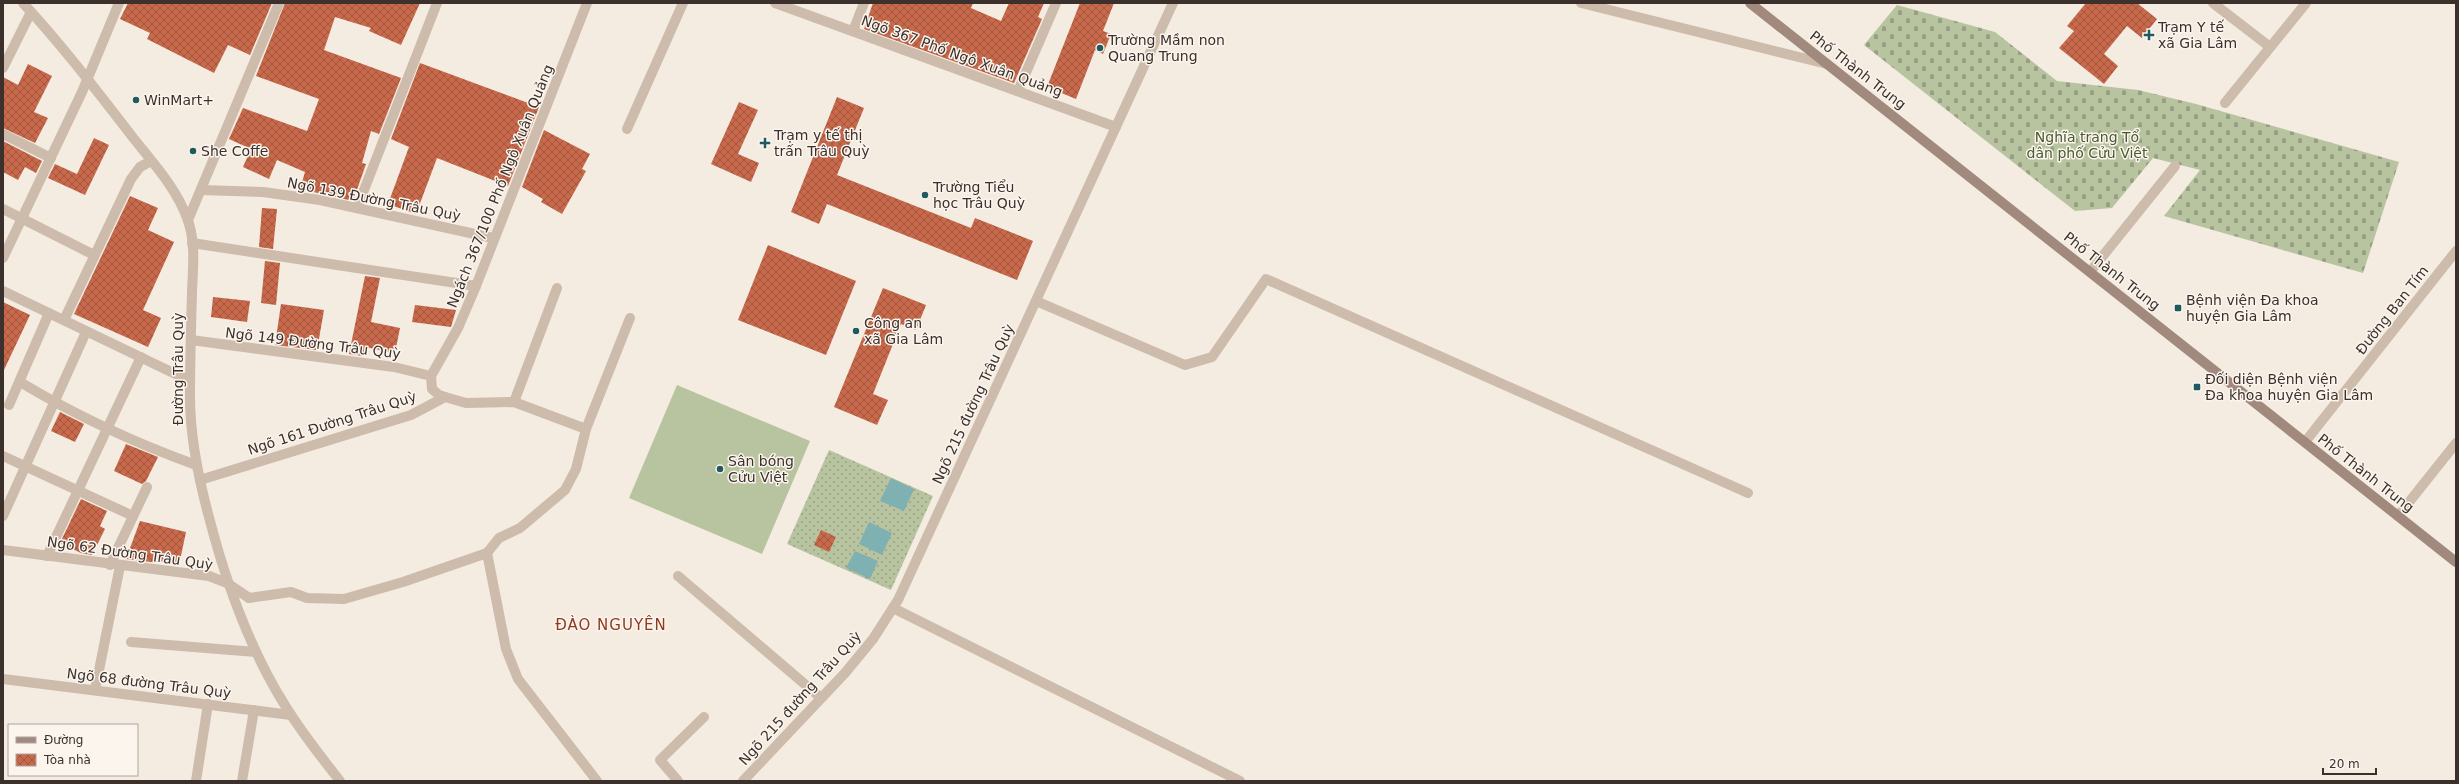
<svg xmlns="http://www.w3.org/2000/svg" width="2459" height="784" viewBox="0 0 2459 784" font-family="'DejaVu Sans',sans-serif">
	<defs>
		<pattern id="grass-dots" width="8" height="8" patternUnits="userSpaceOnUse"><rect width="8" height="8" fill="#b8c4a0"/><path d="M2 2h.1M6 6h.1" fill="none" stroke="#97a083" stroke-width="1.8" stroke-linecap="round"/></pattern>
		<pattern id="cemetery-stones" width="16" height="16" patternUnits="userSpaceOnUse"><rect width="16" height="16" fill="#b8c4a0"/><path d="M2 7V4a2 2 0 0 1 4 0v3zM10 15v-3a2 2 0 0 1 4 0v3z" fill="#97a083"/></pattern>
		<pattern id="building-cross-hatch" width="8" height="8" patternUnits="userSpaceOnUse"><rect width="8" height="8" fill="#c8694b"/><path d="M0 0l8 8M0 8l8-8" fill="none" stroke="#a4573f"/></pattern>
	</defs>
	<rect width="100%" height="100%" fill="#f4ebe1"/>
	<polygon fill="url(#grass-dots)" points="829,450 933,496 891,590 787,544"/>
	<polygon fill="url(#cemetery-stones)" points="1897,5 1995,32 2057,81 2138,90 2196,104 2399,162 2363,273 2164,216 2200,170 2153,158 2112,208 2075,211 1864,45"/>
	<polygon fill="#b8c4a0" points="677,385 810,441 762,554 629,498"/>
	<g fill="#7fb0b2">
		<polygon points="891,478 914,489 904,511 880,501"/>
		<polygon points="869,522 892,533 882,555 859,544"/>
		<polygon points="855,551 878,561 870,579 846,568"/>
	</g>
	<g fill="url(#building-cross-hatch)">
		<polygon points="128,3 272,3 250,55 228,45 214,73 147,39 150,33 120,19"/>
		<polygon points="285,3 420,3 401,45 369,31 371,28 335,17 324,50 401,78 379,134 371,131 362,163 366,164 353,201 300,189 305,172 277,160 269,179 243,167 251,149 229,139 243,108 307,131 319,99 256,76"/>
		<polygon points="873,3 973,3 971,8 1001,21 1009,3 1044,3 1038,17 1042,19 1014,83 864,29"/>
		<polygon points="1080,3 1114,3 1103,31 1111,34 1103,54 1095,50 1076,99 1047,87"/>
		<polygon points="2086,3 2137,3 2157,19 2142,38 2127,26 2104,54 2118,66 2104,84 2059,48 2074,31 2067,26"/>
		<polygon points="420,63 539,107 508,186 437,158 416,214 388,204 409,147 391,139"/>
		<polygon points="28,64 52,76 34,112 48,118 35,143 3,128 3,77 18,85"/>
		<polygon points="837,97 864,108 837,175 971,228 975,218 1033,241 1017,280 827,204 819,224 791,212"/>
		<polygon points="739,102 758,110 738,154 759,163 751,182 711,164"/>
		<polygon points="544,130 590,154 582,169 586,171 562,214 541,202 543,199 522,187"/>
		<polygon points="94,138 109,145 85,195 48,178 55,164 77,174"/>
		<polygon points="3,141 42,161 36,173 25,167 18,180 3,172"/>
		<polygon points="130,196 158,208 148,230 174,242 143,310 161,318 148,347 74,314"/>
		<polygon points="262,208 277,209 273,249 259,247"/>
		<polygon points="768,245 856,281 826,355 738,320"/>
		<polygon points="265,261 280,263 276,305 261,303"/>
		<polygon points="365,276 380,278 371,322 400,328 395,353 365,347 363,356 349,354"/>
		<polygon points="883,288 926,305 916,330 901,324 873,394 888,400 877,425 834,407"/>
		<polygon points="213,297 250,301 247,322 211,317"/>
		<polygon points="3,302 30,315 3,372"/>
		<polygon points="281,304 324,310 317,350 275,345"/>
		<polygon points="415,305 456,310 451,327 412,322"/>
		<polygon points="60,412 84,424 75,442 51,431"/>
		<polygon points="126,444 158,457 146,481 142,484 114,471"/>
		<polygon points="81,499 107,511 100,526 105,529 92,555 81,553 60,543"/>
		<polygon points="140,521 186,532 179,565 160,561 159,563 126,559"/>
		<polygon points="821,530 836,537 829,552 814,545"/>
	</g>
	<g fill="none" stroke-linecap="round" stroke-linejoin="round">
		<g stroke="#cdbbac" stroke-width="10">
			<polyline points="2213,3 2270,47"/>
			<polyline points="3,68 31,12"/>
			<polyline points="1018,91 1056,3"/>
			<polyline points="627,129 683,3"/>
			<polyline points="3,134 51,158"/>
			<polyline points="201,190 263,192 320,200 493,238"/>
			<polyline points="357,208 437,3"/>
			<polyline points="3,209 94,255"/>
			<polyline points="188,220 279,3"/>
			<polyline points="192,243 476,286"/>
			<polyline points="3,258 82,92 119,3"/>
			<polyline points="1036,301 1185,365 1212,357 1266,279 1748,493"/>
			<polyline points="191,340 394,367 431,376"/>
			<path d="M20,382C75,415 135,443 196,465"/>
			<polyline points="445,397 439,395 432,389 431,376 458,328 476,286 587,3"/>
			<polyline points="514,402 557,288"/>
			<polyline points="9,405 49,313"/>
			<polyline points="3,456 133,516"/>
			<polyline points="200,480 411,415 445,397 466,403 514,402 586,429"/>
			<polyline points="487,553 506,649 518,679 597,781"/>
			<polyline points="47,556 141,357"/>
			<polyline points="110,565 147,487"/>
			<polyline points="678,576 821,698"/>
			<polyline points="249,598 291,592 307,598 344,599 403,582 487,553 499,538 520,528 565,490 576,469 586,429 630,318"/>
			<polyline points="131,642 256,652"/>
			<polyline points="95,690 120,566"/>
			<polyline points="196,781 208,704"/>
			<polyline points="242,781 254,710"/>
			<polyline points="678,781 660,760 704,717"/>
		</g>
		<g stroke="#cdbbac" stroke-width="10">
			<polyline points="775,3 1116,127"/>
			<polyline points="1581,3 1827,64"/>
			<polyline points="853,31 864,3"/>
			<polyline points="2225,103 2306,3"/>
			<polyline points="2090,272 2175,166"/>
			<polyline points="3,291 190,381"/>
			<polyline points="64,320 131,179 140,167 151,161"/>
			<polyline points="2305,442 2456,251"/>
			<polyline points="3,516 86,332"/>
			<polyline points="2398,516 2456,443"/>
			<polyline points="3,550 209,576 227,583 249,598"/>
			<polyline points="893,608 1240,781"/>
			<polyline points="3,679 291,715"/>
			<polyline points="743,781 845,673 873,639 898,600 1173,3"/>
		</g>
		<path stroke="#cdbbac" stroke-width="10" d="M23,3C62,45 96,90 131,135C151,161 176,187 187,218C196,240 193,268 192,292C191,327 190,362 190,397C190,439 199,481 210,521C227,586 250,650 286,707C302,733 321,757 340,781"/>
		<polyline stroke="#a18a7d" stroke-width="10" points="1750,3 2456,562"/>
	</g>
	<g fill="#1f5a5e" stroke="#fbf5ee" stroke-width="1.5">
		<path d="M2147 29h4v4h4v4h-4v4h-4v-4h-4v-4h4z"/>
		<circle cx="1100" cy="48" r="4"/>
		<circle cx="136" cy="100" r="4"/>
		<path d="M763 137h4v4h4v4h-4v4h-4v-4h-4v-4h4z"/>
		<circle cx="193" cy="151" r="4"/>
		<circle cx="925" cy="195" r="4"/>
		<rect x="2174" y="304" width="8" height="8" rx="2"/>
		<circle cx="856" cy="331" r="4"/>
		<rect x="2193" y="383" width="8" height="8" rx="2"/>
		<circle cx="720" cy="469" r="4"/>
	</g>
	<g text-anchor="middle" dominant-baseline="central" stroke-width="3" stroke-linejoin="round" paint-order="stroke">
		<g font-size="14" fill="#3b302b" stroke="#fbf5ee" text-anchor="start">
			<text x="2158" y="27">Trạm Y tế<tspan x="2158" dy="16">xã Gia Lâm</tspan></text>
			<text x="1108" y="40">Trường Mầm non<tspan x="1108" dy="16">Quang Trung</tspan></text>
			<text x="144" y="100">WinMart+</text>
			<text x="774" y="135">Trạm y tế thị<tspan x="774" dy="16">trấn Trâu Quỳ</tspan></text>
			<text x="201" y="151">She Coffe</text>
			<text x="933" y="187">Trường Tiểu<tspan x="933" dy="16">học Trâu Quỳ</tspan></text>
			<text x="2186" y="300">Bệnh viện Đa khoa<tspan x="2186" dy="16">huyện Gia Lâm</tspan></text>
			<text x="864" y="323">Công an<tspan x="864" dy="16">xã Gia Lâm</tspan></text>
			<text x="2205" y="379">Đối diện Bệnh viện<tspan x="2205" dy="16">Đa khoa huyện Gia Lâm</tspan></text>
			<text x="728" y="461">Sân bóng<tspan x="728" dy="16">Cửu Việt</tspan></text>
		</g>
		<g font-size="14" fill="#3b302b" stroke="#fbf5ee">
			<text transform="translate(962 56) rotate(20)">Ngõ 367 Phố Ngô Xuân Quảng</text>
			<text transform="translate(1858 70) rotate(38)">Phố Thành Trung</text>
			<text transform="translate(500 186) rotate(-68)">Ngách 367/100 Phố Ngô Xuân Quảng</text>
			<text transform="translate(374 199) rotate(11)">Ngõ 139 Đường Trâu Quỳ</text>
			<text transform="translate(2112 271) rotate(38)">Phố Thành Trung</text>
			<text transform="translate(2392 310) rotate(-52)">Đường Ban Tím</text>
			<text transform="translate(313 343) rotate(7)">Ngõ 149 Đường Trâu Quỳ</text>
			<text transform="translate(178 369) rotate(-90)">Đường Trâu Quỳ</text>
			<text transform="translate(973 404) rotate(-65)">Ngõ 215 đường Trâu Quỳ</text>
			<text transform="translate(332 423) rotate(-18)">Ngõ 161 Đường Trâu Quỳ</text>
			<text transform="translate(2366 473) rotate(38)">Phố Thành Trung</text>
			<text transform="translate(130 553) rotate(8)">Ngõ 62 Đường Trâu Quỳ</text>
			<text transform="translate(149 683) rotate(7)">Ngõ 68 đường Trâu Quỳ</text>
			<text transform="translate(800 698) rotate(-48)">Ngõ 215 đường Trâu Quỳ</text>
		</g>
		<g font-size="14" fill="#4a5a2e" stroke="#fbf5ee">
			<text x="2087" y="137">Nghĩa trang Tổ<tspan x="2087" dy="16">dân phố Cửu Việt</tspan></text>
		</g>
		<g font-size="15" letter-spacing="1" fill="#8c3b22" stroke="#fbf5ee">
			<text x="611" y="625">ĐÀO NGUYÊN</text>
		</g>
	</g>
	<rect width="2459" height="784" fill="none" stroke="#3b302b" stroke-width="8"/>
	<rect x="8" y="724" width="130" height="52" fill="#fbf5ee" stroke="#aea6a0"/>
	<rect x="16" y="737" width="20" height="6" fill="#a18a7d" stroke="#aea6a0"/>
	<text x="44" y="744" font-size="12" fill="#3b302b">Đường</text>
	<rect x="16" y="754" width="20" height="12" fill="url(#building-cross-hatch)" stroke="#aea6a0"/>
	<text x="44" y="764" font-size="12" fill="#3b302b">Tòa nhà</text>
	<path d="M2323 768v6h53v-6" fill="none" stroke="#3b302b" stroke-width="2"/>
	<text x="2329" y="768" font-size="12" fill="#3b302b" stroke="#fbf5ee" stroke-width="3" paint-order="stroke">20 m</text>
</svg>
